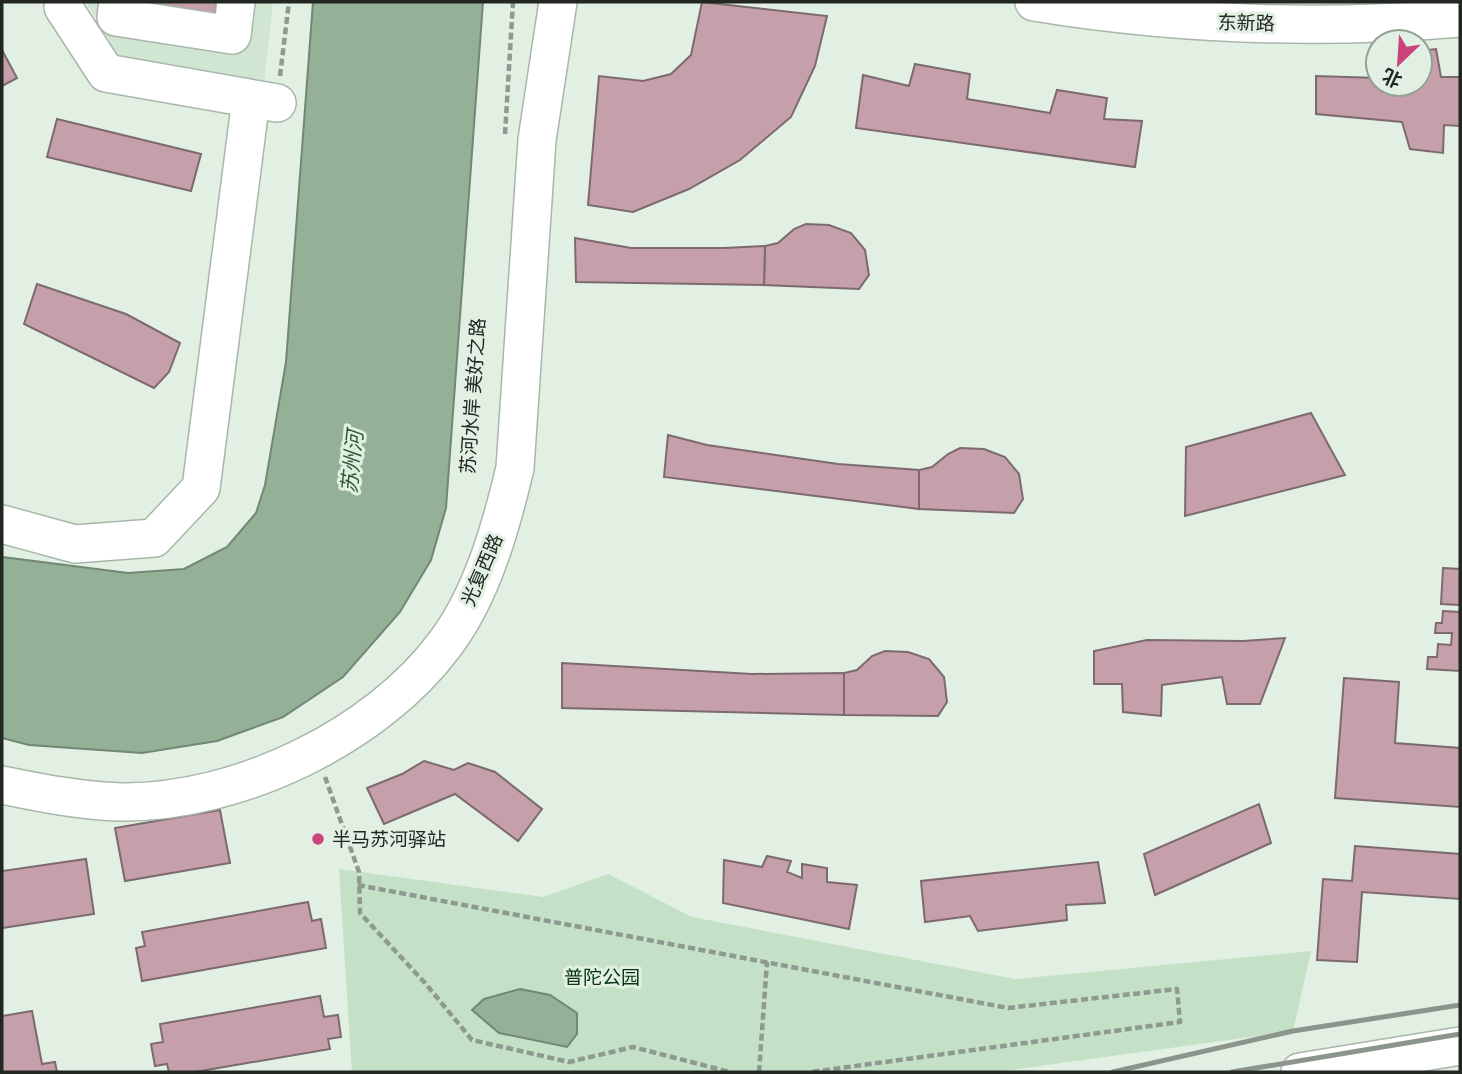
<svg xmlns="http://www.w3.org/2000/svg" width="1462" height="1074" viewBox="0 0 1462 1074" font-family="Figtree,'Noto Sans SC',sans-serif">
	<rect width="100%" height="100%" fill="#e1f0e2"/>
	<polygon fill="#d0e5d2" points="86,2 273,2 264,83 119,57"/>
	<polygon fill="#c4e0c6" points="339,869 543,897 608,874 692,917 1015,979 1311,951 1293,1031 997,1072 352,1072"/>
	<g fill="#94b097" stroke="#728774" stroke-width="2">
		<polygon points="313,2 483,2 446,508 431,560 400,612 343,677 283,717 217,741 142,753 29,745 2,738 2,557 128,573 184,569 227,547 256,513 265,485 286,362"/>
		<polygon points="520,989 550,995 577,1013 577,1034 567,1047 499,1033 472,1010 484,999"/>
	</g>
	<g fill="#c59faa" stroke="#7c6a6f" stroke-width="2">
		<polygon points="136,2 217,2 214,20"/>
		<polygon points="702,2 827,16 815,66 791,117 740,160 689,189 633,212 588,205 599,76 643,81 671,74 691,55"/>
		<polygon points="1436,49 1441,77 1460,77 1460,126 1444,125 1443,153 1410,149 1402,122 1316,114 1316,76 1378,78 1378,84 1420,84 1420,51"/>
		<polygon points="2,50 17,78 2,86"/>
		<polygon points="915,64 970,74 967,99 1050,113 1057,90 1107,98 1104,119 1142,121 1135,167 856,128 863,75 909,86"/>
		<polygon points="57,119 201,154 191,191 47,157"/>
		<polygon points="806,224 829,225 851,233 865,250 869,275 859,289 764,285 765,246 778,243 794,229"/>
		<polygon points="575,238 631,248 724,248 765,246 764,285 576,282"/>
		<polygon points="37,284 126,314 180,343 169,372 154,388 24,324"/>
		<polygon points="1311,413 1345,475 1185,516 1186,447"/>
		<polygon points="668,435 707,445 838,464 919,470 919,509 664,477"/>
		<polygon points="960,448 984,449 1005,457 1019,474 1023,499 1014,513 919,509 919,470 932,467 948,454"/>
		<polygon points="1443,568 1460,569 1460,605 1441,604"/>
		<polygon points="1443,611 1460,612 1460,671 1427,669 1428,657 1437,657 1438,644 1451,645 1452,633 1435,633 1436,623 1442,623"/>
		<polygon points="1285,638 1260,704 1227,704 1222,677 1162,685 1161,716 1123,712 1122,684 1094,684 1094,651 1147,640 1243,641"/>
		<polygon points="885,651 908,652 929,659 944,677 947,702 938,716 844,715 844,673 857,670 872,656"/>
		<polygon points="562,663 752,674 844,673 844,715 562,708"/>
		<polygon points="1344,678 1399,682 1395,743 1460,748 1460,807 1335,798"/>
		<polygon points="424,761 454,770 468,763 495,772 542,809 518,841 455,794 384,824 367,788 402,774"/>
		<polygon points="1259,804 1271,843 1155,895 1144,854"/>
		<polygon points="220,810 230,863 125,881 115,828"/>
		<polygon points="1355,846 1460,854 1460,899 1362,892 1357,962 1317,960 1323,879 1352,881"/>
		<polygon points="767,856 791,861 787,872 802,878 802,864 827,868 827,882 857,885 849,929 723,903 724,860 762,867"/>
		<polygon points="86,859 94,914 2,928 2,871"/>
		<polygon points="1098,862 1105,903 1066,905 1067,920 978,931 970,916 925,922 921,881"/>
		<polygon points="308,902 312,921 321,919 326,948 142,981 136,948 145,946 142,932"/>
		<polygon points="320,996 324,1017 338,1015 341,1037 328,1039 330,1049 195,1072 169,1072 167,1064 155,1066 151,1044 163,1042 160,1024"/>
		<polygon points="32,1011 42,1064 55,1062 57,1072 2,1072 2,1016"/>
	</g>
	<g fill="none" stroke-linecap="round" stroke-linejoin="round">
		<defs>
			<g id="minor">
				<polyline points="63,2 63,7 106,73 277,103"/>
				<polyline points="118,2 116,17 232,35 236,2"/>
				<path d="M1034,2C1175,25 1317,30 1460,18"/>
				<polyline points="2,524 75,544 154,538 201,488 251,99"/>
				<path d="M2,785C41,793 82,801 122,802C238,803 376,737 445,644C482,595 501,527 515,468L537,140L558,2"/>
				<polyline points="1300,1072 1460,1046"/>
			</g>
		</defs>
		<use href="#minor" stroke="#a9b7aa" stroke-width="40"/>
		<g stroke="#8e998f" stroke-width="4.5" stroke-dasharray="7 3.5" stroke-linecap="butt">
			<polyline points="280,76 289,2"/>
			<polyline points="505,134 513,2"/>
			<polyline points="325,777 359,872 360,913 425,983 472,1040 569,1062 633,1047 730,1072"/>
			<polyline points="358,885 1008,1008 1177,989 1180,1022 811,1072"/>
			<polyline points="759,1072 767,962"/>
		</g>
		<use href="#minor" stroke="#fff" stroke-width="37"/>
		<g stroke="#8b958b" stroke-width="5">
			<polyline points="1113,1072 1293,1031 1460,1005"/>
			<polyline points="1232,1072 1460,1034"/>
		</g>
	</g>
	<circle fill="#cc427b" stroke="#e1f0e2" stroke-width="2.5" cx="318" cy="839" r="7"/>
	<g text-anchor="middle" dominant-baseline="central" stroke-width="6" stroke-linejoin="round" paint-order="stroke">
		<g font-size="19" fill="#222722" stroke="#e1f0e2">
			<text transform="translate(1246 23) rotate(1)">东新路</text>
			<text transform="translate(473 396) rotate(-86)">苏河水岸 美好之路</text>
			<text transform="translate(482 570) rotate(-67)">光复西路</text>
		</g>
		<g font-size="19" fill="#222722" stroke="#e1f0e2" text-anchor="start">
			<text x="332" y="839">半马苏河驿站</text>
		</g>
		<g font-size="19" fill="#073512" stroke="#e1f0e2">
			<text x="602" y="977">普陀公园</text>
		</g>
		<g font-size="21" font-style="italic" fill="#2f5a35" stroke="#e1f0e2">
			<text transform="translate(352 462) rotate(-84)">苏州河</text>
		</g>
	</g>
	<rect width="1462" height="1074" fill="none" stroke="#222722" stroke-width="7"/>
	<g transform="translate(1399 63) rotate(205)"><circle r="33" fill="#e1f0e2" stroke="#95a095" stroke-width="2"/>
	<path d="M0-5L12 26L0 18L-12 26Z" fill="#cc427b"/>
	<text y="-10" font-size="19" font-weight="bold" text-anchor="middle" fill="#222722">北</text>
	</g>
</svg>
